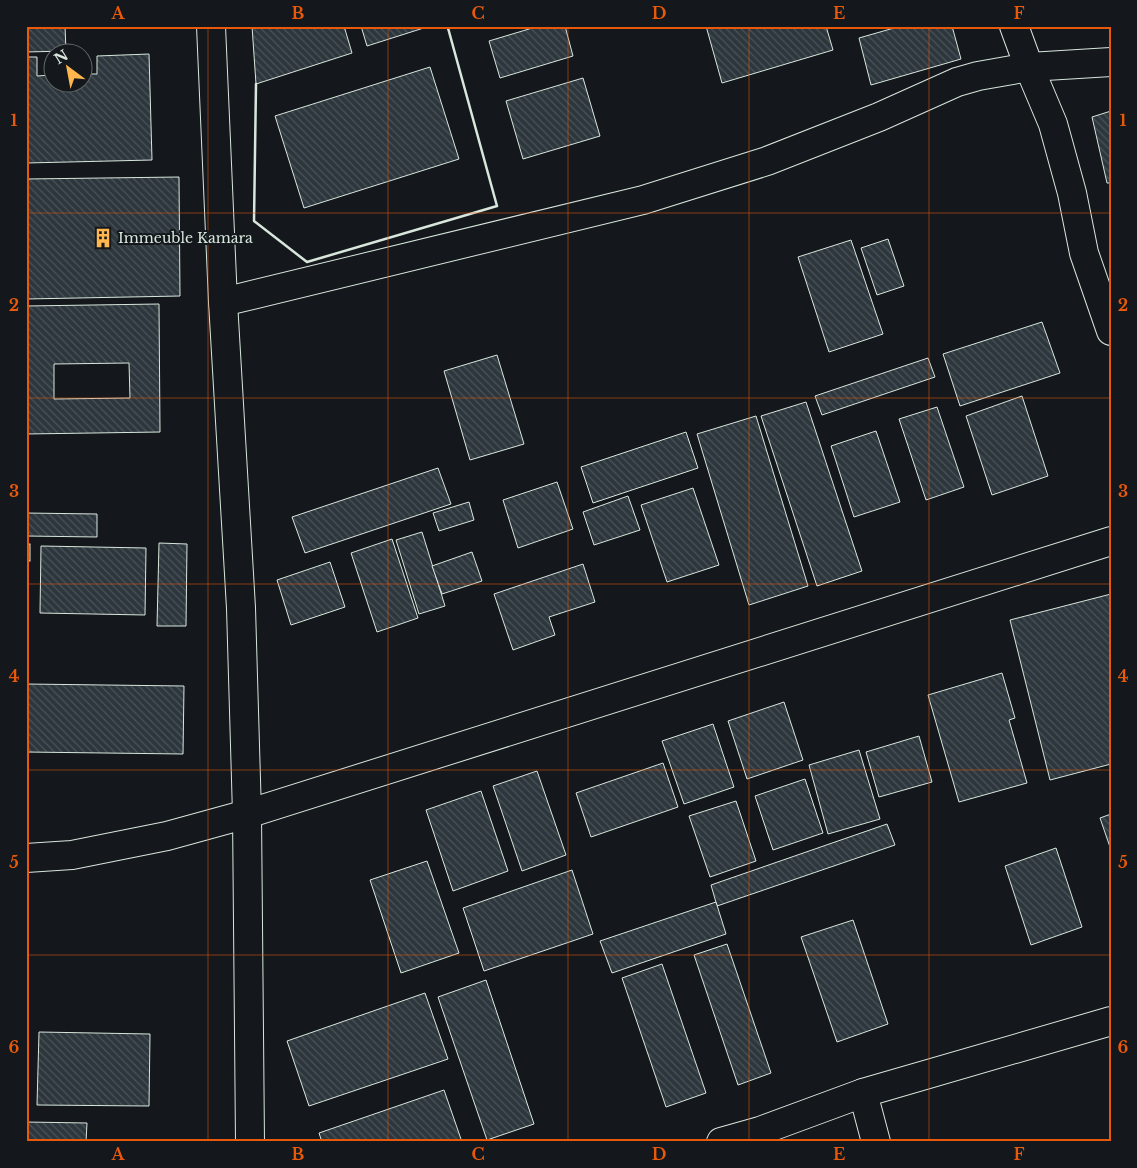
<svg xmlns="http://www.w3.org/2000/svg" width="1137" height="1168" viewBox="0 0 1137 1168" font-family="'Libre Baskerville',serif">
	<defs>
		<pattern id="building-back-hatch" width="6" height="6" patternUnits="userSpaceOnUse" patternTransform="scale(1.25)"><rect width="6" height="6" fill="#2c363c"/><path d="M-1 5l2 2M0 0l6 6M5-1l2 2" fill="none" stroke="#4a5358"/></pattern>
	</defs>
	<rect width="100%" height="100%" fill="#14181c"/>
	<g fill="url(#building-back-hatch)" stroke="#d8e6dc" fill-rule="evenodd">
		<polygon points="26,26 65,26 66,51 26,52"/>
		<polygon points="252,26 344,26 352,53 256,84"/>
		<polygon points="361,26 430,26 367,46"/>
		<polygon points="539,26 565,26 573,56 500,78 489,41"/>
		<polygon points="706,26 826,26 833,50 722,83"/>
		<polygon points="901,26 952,26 961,59 871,85 859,38"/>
		<polygon points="149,54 152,160 26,163 26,57 37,57 37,76 52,75 52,82 82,82 82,74 97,74 97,56"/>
		<polygon points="430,67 459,159 304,208 275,116"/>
		<polygon points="583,78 600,136 523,159 506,101"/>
		<polygon points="1111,111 1111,183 1107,183 1092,117"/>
		<polygon points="179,177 180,296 26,299 26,179"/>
		<polygon points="888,239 904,286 877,295 861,248"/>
		<polygon points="851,240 883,334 829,352 798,257"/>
		<path d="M159,304L160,432L26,434V306ZM129,363L130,398L54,399V364Z"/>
		<polygon points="1042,322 1060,373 960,406 943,354"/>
		<polygon points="497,355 524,444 470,460 444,371"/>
		<polygon points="928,358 935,377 822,415 815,396"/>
		<polygon points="1022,396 1048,476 992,495 966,416"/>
		<polygon points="806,402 862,571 817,586 761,416"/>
		<polygon points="937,407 964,487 926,500 899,419"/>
		<polygon points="756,416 808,586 749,605 697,434"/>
		<polygon points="876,431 900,502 854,517 831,446"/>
		<polygon points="686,432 698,468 593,503 581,467"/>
		<polygon points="438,468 451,504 305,553 292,517"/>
		<polygon points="557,482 573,529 518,548 503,500"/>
		<polygon points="693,488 719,565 667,582 641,505"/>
		<polygon points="628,496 640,530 594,545 583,512"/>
		<polygon points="469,502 474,520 439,531 433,513"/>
		<polygon points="26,513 97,514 97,537 26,536"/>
		<polygon points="422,532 445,606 419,614 396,540"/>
		<polygon points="392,539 418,618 377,632 351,553"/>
		<polygon points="159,543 187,544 186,626 157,626"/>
		<rect x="26" y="544" width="4" height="17"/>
		<polygon points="41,546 146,548 145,615 40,613"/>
		<polygon points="472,552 482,581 442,594 432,566"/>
		<polygon points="330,562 345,607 291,625 277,580"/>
		<polygon points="583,564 595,602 549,617 555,635 513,650 494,594"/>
		<polygon points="1111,594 1111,764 1050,780 1010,620"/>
		<polygon points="26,639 28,639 27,677 26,677"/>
		<polygon points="1002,673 1015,718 1009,720 1027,783 959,802 928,695"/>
		<polygon points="26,684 184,686 183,754 26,752"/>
		<polygon points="784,702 803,760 747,779 728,721"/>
		<polygon points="713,724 734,787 684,804 662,741"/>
		<polygon points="919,736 932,782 879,797 866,752"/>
		<polygon points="859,750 880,819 828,834 809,765"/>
		<polygon points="663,763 678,807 591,837 576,793"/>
		<polygon points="537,771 566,855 522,871 493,786"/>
		<polygon points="805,779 823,833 773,850 755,796"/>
		<polygon points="481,791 508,871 453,891 426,810"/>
		<polygon points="736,801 756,861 710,877 689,816"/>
		<polygon points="1111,814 1111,850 1100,818"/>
		<polygon points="887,824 895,845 717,906 711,885"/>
		<polygon points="1056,848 1082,927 1031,945 1005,866"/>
		<polygon points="427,861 459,953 401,973 370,880"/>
		<polygon points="572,870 593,934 484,971 463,908"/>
		<polygon points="716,902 726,934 612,973 600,941"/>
		<polygon points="853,920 888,1024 837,1042 801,937"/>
		<polygon points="727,944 771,1073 738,1085 694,955"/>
		<polygon points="662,964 706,1093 666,1107 622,978"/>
		<polygon points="486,980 534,1124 487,1140 438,997"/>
		<polygon points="425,993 448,1059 309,1106 287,1041"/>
		<polygon points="39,1032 150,1034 149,1106 37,1105"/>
		<polygon points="444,1090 462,1142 322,1142 319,1133"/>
		<polygon points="26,1122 87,1123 86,1142 26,1142"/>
	</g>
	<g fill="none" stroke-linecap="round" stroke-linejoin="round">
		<defs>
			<g id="minor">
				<polyline points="211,26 223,302 241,608 247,814 250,1142"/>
				<polyline points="1014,26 1029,67 1053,124 1072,193 1084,253 1111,331"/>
				<polyline points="223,302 643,200 767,161 879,117 957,82 978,76 1029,67 1111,62"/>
				<polyline points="26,858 72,855 167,836 247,814 1111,541"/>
				<polyline points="863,1093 876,1142"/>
				<polyline points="721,1142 760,1131 863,1093 1111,1021"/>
			</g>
		</defs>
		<use href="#minor" stroke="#d8e6dc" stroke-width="30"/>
		<use href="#minor" stroke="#14181c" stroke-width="28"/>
		<polyline stroke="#d8e6dc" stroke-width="2.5" points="256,84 254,221 307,262 497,206 448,28"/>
	</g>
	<path fill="none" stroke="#e8590c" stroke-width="1" stroke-opacity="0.55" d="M208,26V1142M388,26V1142M568,26V1142M749,26V1142M929,26V1142M26,213H1111M26,398H1111M26,584H1111M26,770H1111M26,955H1111"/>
	<defs>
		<symbol id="building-bare" viewBox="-9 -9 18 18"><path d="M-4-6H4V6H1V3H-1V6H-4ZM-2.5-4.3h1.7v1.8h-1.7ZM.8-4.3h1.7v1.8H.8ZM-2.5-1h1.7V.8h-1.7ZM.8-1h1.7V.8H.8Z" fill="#ffb74d" stroke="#14181c" stroke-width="2.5" paint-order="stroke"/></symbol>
	</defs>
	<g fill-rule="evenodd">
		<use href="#building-bare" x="89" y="224" width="28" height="28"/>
	</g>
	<g text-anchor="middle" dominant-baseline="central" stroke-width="4" stroke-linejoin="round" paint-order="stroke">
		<g font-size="14" fill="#d8e6dc" stroke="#14181c" text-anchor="start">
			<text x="118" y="238">Immeuble Kamara</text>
		</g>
	</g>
	<rect width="1137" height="1168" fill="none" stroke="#14181c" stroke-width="55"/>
	<g transform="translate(68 68) rotate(328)"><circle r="24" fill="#14181c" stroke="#626a69"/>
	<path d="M0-4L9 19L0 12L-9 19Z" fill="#ffb74d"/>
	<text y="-8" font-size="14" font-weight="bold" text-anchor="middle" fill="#d8e6dc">N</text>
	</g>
	<rect x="28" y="28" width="1082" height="1112" fill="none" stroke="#e8590c" stroke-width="2"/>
	<g font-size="16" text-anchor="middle" font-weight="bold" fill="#e8590c">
		<text x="118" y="19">A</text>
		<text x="298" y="19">B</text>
		<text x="478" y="19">C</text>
		<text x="659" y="19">D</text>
		<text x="839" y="19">E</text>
		<text x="1019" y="19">F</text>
		<text x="14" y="126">1</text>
		<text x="1123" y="126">1</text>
		<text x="14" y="311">2</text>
		<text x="1123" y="311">2</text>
		<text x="14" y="497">3</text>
		<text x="1123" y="497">3</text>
		<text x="14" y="682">4</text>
		<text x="1123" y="682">4</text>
		<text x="14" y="868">5</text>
		<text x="1123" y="868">5</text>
		<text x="14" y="1053">6</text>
		<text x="1123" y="1053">6</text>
		<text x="118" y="1160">A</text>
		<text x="298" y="1160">B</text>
		<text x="478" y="1160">C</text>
		<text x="659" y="1160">D</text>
		<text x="839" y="1160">E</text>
		<text x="1019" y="1160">F</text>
	</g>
</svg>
